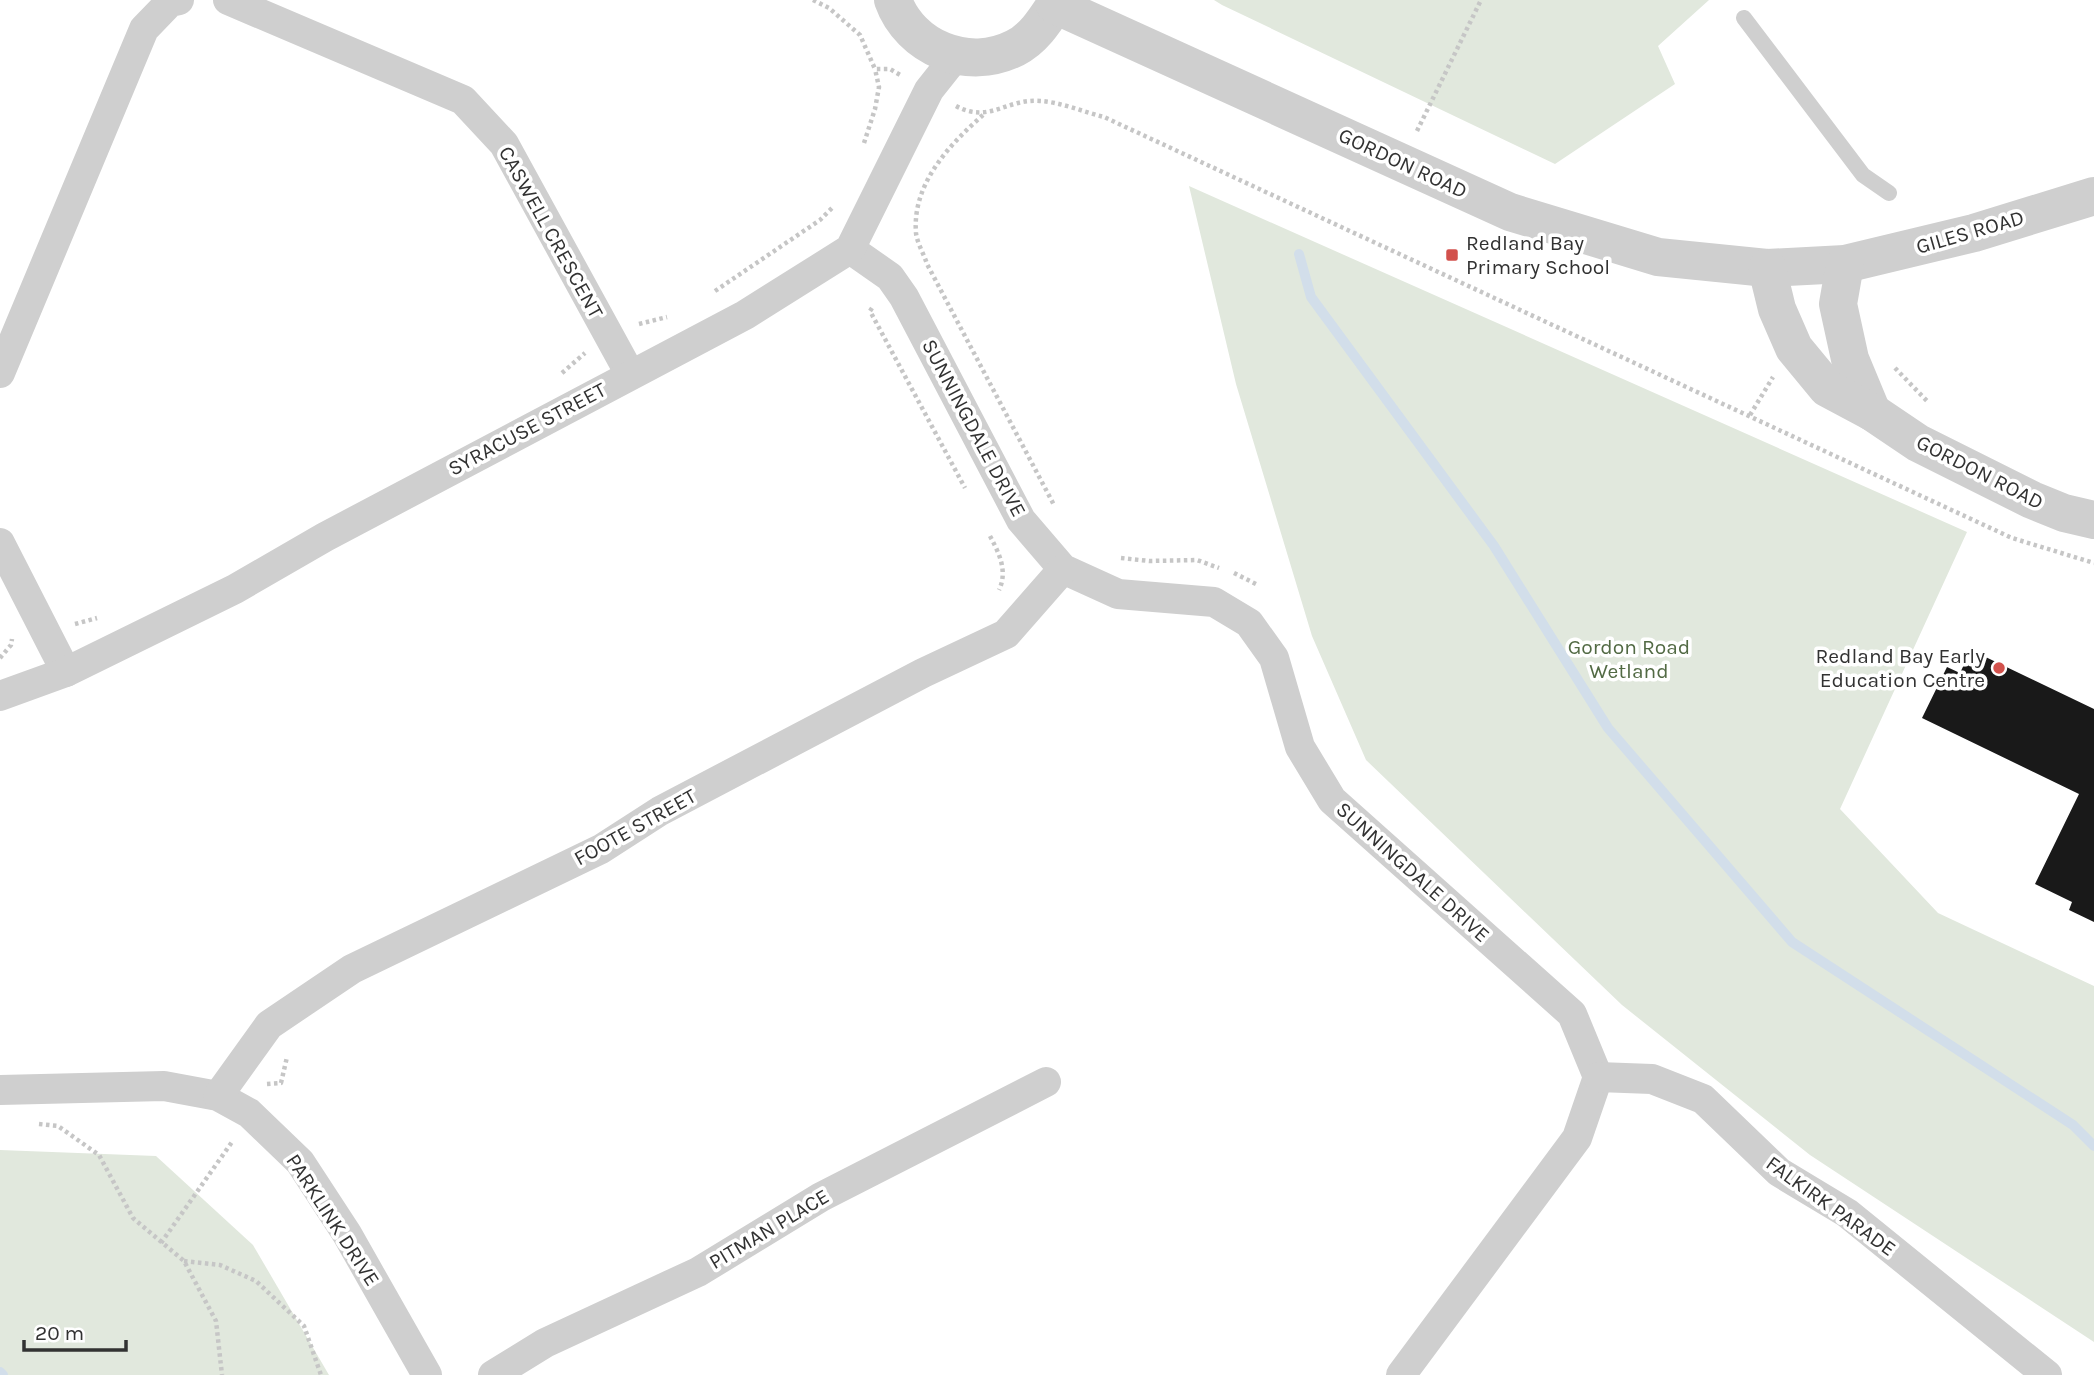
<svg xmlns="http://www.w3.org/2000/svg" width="2094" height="1375" viewBox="0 0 2094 1375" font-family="Karla,sans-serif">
	<rect width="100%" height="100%" fill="#fff"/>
	<g fill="#e1e8dd">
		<polygon points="1214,0 1709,0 1658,46 1675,84 1555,164 1222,5"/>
		<polygon points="1189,186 1967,532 1840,809 1938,913 2094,986 2094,1342 1810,1155 1622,1005 1366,760 1312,636 1236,384"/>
		<polygon points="0,1150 156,1156 253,1245 329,1375 0,1375"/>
	</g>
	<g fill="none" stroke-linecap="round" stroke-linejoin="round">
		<g stroke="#d2deea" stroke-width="10">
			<polyline points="1299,254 1311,297 1494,546 1608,728 1792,942 2073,1125 2094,1146"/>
			<polyline points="0,1372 3,1375"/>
		</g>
	</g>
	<polygon fill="#191919" points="1971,650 2094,709 2094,922 2069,910 2072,902 2035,884 2079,794 1922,718 1947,667 1960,673"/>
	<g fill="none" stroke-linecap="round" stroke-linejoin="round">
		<g stroke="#c6c6c6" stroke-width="4.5" stroke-dasharray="3.5 3.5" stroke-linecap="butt">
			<polyline points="813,0 829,8 860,35 875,69 890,69 902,76"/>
			<path d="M956,106C989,124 1007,98 1040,101C1060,102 1084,112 1104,117L2012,538L2094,563"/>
			<path d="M983,115C949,145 912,184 916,233C917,243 924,254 927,264L1054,505"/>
			<polyline points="1417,131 1481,0"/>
			<polyline points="864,143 875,109 879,87 875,69"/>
			<polyline points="715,291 820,220 833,207"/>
			<polyline points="872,308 870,311 965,488"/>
			<polyline points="639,324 667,317"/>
			<polyline points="1895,368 1928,402"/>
			<polyline points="562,373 585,353"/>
			<polyline points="1750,415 1773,377"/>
			<path d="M990,536C999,553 1008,571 999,590"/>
			<polyline points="1121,558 1149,561 1197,560 1219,568"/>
			<polyline points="1234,573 1256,584"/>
			<polyline points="75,624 97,618"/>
			<polyline points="0,658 11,645 12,639"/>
			<polyline points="267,1084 281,1083 287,1057"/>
			<polyline points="39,1124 58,1126 99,1155 133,1218 184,1261 216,1321 222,1375"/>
			<polyline points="161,1243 232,1142"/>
			<polyline points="184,1261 220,1265 256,1281 304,1326 321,1375"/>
		</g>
		<polyline stroke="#cfcfcf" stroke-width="16" points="1744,18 1863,175 1889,193"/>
		<g stroke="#cfcfcf" stroke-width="30">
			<polyline points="228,0 463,100 504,144 630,374"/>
			<polyline points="850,249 890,277 904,297 1021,520 1063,569 1118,594 1214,602 1249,623 1274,658 1300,747 1332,800 1572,1014 1598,1077 1577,1138 1401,1375"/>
			<polyline points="0,373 144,29 170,2 179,0"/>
			<polyline points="0,543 66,672"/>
			<polyline points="0,696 66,672 235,589 325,537 745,315 850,249 929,90 956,56"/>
			<polyline points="1598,1077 1652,1079 1703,1099 1779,1172 1847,1213 2047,1375"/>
			<polyline points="0,1090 164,1086 218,1096 249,1113 300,1162 347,1234 427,1375"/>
			<polyline points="218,1096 269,1025 352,969 601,849 660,811 923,673 1006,634 1063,569"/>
			<polyline points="493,1375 545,1343 698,1272 821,1197 1046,1082"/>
		</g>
		<g stroke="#cfcfcf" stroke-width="38">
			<path d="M893,0C910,48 968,72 1015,48C1033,39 1044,22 1055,5L1056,0"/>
			<polyline points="1055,5 1510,212 1658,257 1767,268 1845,264 1974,233 2094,196"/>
			<polyline points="1845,264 1838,304 1850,359 1872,412"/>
			<polyline points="1767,268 1777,309 1794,348 1827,388 1872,412 1918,443 2032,500 2064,513 2094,520"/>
		</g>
	</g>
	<g fill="#d2514c" stroke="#fff" stroke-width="2.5">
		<rect x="1445" y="248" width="14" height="14" rx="3.5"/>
		<circle cx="1999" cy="668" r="7"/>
	</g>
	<g text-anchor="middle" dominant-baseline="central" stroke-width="7" stroke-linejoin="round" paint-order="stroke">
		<g font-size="21" fill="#323232" stroke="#fff">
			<text transform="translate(1403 163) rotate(25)">GORDON ROAD</text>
			<text transform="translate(551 232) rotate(61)">CASWELL CRESCENT</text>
			<text transform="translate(1970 232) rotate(-16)">GILES ROAD</text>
			<text transform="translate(974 428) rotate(62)">SUNNINGDALE DRIVE</text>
			<text transform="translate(527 429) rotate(-28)">SYRACUSE STREET</text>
			<text transform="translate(1980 472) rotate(27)">GORDON ROAD</text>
			<text transform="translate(635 827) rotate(-29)">FOOTE STREET</text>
			<text transform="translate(1413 872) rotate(42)">SUNNINGDALE DRIVE</text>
			<text transform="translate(1831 1206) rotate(36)">FALKIRK PARADE</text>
			<text transform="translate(333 1220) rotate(57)">PARKLINK DRIVE</text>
			<text transform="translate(769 1229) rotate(-31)">PITMAN PLACE</text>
		</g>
		<g font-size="21" fill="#323232" stroke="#fff" text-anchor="start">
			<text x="1466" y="243">Redland Bay<tspan x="1466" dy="24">Primary School</tspan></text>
			<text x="1985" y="656" text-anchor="end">Redland Bay Early<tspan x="1985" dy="24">Education Centre</tspan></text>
		</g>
		<g font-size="21" fill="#526a44" stroke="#fff">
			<text x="1629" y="647">Gordon Road<tspan x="1629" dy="24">Wetland</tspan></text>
		</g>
	</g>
	<path d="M24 1340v10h102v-10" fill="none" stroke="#323232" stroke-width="3.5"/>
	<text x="35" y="1340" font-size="21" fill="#323232" stroke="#ffffff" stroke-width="5" paint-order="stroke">20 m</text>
</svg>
